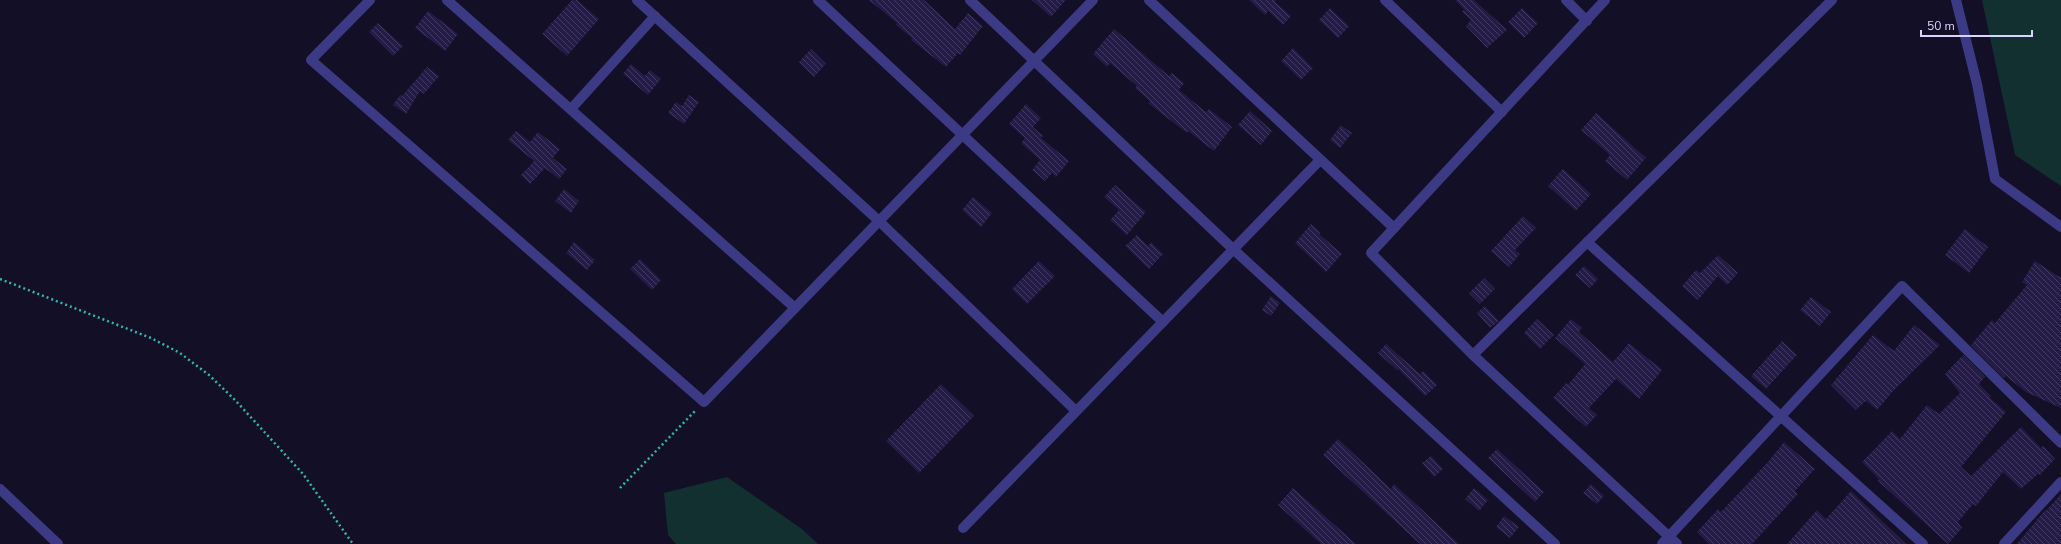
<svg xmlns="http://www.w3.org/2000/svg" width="2061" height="544" viewBox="0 0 2061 544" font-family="'Nunito Sans',sans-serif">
	<defs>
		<pattern id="building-back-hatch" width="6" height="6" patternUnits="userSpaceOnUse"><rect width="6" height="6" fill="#241b47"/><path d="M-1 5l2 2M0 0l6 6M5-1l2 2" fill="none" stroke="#433b63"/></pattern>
	</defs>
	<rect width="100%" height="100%" fill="#130f26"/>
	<g fill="#12302f">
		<polygon points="1982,0 2061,0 2061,186 2015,155"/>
		<polygon points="727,477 802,529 818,544 676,544 668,535 664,493"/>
	</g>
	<g fill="url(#building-back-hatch)">
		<polygon points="572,0 577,0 599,19 567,56 542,34"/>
		<polygon points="869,0 924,0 955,29 968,13 983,26 960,55 958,53 946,67 911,40 912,38 896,25 897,23"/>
		<polygon points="1032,0 1066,0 1051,17"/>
		<polygon points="1249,0 1276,0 1275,2 1291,16 1283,25 1268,11 1265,15"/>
		<polygon points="1455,0 1474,0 1507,30 1487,48 1466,26 1471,20 1462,12 1464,9"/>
		<polygon points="1330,8 1349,26 1338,38 1319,20"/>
		<polygon points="1522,8 1538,23 1524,38 1508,22"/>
		<polygon points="428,11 458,34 445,51 415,28"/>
		<polygon points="378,23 403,46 393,56 369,32"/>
		<polygon points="1114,29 1169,76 1172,73 1184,83 1179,90 1206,112 1209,109 1232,127 1214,151 1188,131 1187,133 1148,103 1150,101 1135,88 1137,86 1110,63 1107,67 1093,54"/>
		<polygon points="1293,48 1313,68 1301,80 1281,61"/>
		<polygon points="811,49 826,64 814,77 799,62"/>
		<polygon points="631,64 645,76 650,70 661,79 648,95 623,74"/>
		<polygon points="427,67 439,76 424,94 420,91 406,114 393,105 400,95 402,96"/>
		<polygon points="689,95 699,102 684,124 668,113 676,102 682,106"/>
		<polygon points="1026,104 1041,118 1033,127 1043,136 1041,138 1069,161 1056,177 1052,173 1045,181 1032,170 1040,160 1021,143 1025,138 1009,124"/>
		<polygon points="1250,111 1272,131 1261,145 1238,125"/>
		<polygon points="1596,113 1646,158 1627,180 1605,161 1610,155 1581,130"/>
		<polygon points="1341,125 1352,133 1340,148 1330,140"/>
		<polygon points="516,131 530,142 538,132 560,149 553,158 567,169 559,179 545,168 530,184 521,175 534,161 508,140"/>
		<polygon points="1563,169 1591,194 1576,211 1548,186"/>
		<polygon points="1115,185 1146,212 1127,235 1110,220 1119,210 1104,197"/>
		<polygon points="564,189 579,201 571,213 555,201"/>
		<polygon points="973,197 992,213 981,227 962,210"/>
		<polygon points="1523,216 1536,228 1515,250 1520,254 1509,267 1491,251"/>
		<polygon points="1311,224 1321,233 1319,234 1342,254 1326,272 1295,243"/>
		<polygon points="1965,229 1988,247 1969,273 1945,255"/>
		<polygon points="1137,235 1148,246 1151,242 1163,254 1149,269 1125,246"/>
		<polygon points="574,242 595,260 587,270 566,253"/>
		<polygon points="1718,255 1738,273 1727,285 1718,276 1698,300 1682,286 1696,270 1700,273"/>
		<polygon points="640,259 661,280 652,290 630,269"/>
		<polygon points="1039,261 1055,276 1027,304 1012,289"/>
		<polygon points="2035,261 2061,278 2061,408 2026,392 2006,376 2004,378 1971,345 1992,320 1995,323 2027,285 2022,282"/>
		<polygon points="1584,266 1598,279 1590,288 1575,275"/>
		<polygon points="1484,278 1495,289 1480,304 1469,293"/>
		<polygon points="1271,296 1280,303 1271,316 1262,310"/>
		<polygon points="1811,297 1831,312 1820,326 1800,310"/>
		<polygon points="1485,306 1499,321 1490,328 1477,313"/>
		<polygon points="1537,319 1554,335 1540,349 1524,333"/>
		<polygon points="1571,319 1582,328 1579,332 1613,362 1629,343 1662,370 1639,399 1616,379 1589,408 1597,415 1586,427 1553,398 1566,383 1568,385 1585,364 1555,338"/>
		<polygon points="1914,325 1940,345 1894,390 1877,410 1866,401 1856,410 1831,385 1873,335 1894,351"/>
		<polygon points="1782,341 1797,355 1766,389 1751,376"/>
		<polygon points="1386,344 1420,374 1423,371 1437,385 1425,396 1398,369 1397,370 1378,353"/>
		<polygon points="1963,355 1985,377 1979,384 1991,396 1990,398 2006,412 1961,467 1971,476 2021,427 2041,448 2043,446 2055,459 2040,475 2038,474 2021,489 2003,472 1976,506 1973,504 1958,522 1962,528 1948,544 1878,481 1879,479 1862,462 1892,431 1900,439 1927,405 1939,414 1960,393 1945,374"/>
		<polygon points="941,384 974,416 919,473 886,441"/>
		<polygon points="1338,439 1391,489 1394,484 1459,544 1420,544 1323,455"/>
		<polygon points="1784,442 1815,469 1795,491 1798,494 1752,544 1709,544 1697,532 1718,509 1721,512 1767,463"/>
		<polygon points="1497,449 1544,492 1535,502 1488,458"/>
		<polygon points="1431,456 1443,469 1434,477 1422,463"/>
		<polygon points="1591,484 1604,496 1597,504 1583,493"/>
		<polygon points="1293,488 1356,544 1321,544 1278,505"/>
		<polygon points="1474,488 1488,500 1479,511 1465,499"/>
		<polygon points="1851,491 1906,544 1787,544 1817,510 1826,519"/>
		<polygon points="2061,494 2061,544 2017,544 2045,510 2046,511"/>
		<polygon points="1504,516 1519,527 1510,538 1496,527"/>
	</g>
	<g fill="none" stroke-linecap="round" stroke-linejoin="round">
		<g stroke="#2fb8b0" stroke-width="2.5" stroke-dasharray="2 3" stroke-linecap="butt">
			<polyline points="0,279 151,338 180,353 209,375 235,400 303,474 353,544"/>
			<polyline points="620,488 695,411"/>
		</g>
		<g stroke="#3d3a85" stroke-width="10">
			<polyline points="370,0 311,60 704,402 1093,0"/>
			<polyline points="447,0 795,308"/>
			<polyline points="637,0 879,221 1076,411"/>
			<polyline points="818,0 1163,322"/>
			<polyline points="970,0 1233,249 1555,544"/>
			<polyline points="1149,0 1394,228"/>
			<polyline points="1385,0 1502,112"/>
			<polyline points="1566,0 1587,21"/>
			<polyline points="1605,0 1371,253 1473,355 1677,544"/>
			<polyline points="1956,0 1977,84 1995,179 2061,227"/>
			<polyline points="571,109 655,16"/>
			<polyline points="1587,242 1923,544"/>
			<polyline points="1473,355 1832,0"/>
			<polyline points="0,489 58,544"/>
			<polyline points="963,528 1320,160"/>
			<polyline points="1662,544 1902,286 2061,443"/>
			<polyline points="2004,544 2061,482"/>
		</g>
	</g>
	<path d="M1921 30v6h111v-6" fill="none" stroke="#d9d4ff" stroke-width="2"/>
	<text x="1927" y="30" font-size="12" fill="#d9d4ff" stroke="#130f26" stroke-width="3" paint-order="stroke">50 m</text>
</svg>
